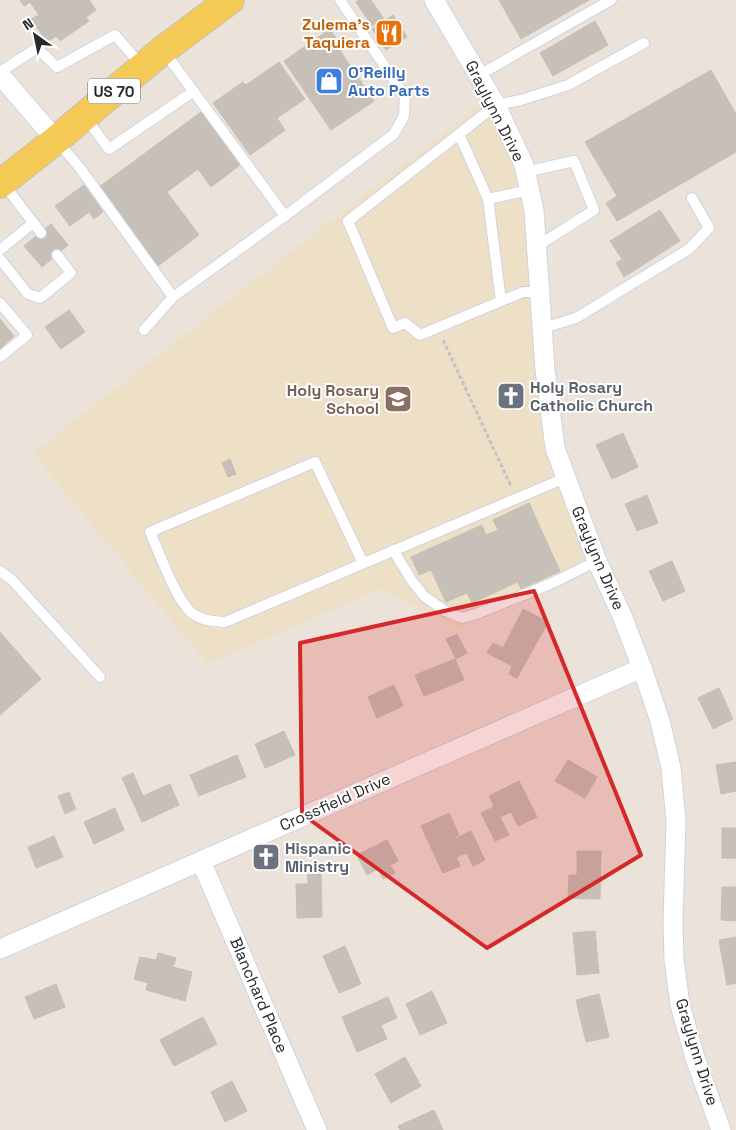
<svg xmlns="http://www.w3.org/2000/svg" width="736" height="1130" viewBox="0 0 736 1130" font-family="'Space Grotesk',sans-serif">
	<rect width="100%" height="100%" fill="#ebe3d9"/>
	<polygon fill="#eee0c7" points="491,96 524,165 555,448 600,568 459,628 381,589 207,664 33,453"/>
	<g fill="#c6c0b9" stroke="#c6bfb3">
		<polygon points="20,0 89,0 96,10 86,17 89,21 60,41 56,36 47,42 31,19 39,15 30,2 24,6"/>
		<polygon points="359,0 371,0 384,19 372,26 356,2"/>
		<polygon points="499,0 589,0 521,39"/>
		<polygon points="393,15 407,37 386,50 372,29"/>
		<polygon points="595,21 608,45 553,76 540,53"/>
		<polygon points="330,29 342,47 339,49 374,101 331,130 284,61"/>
		<polygon points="279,62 305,99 277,118 285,130 250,155 213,103 243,82 246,85"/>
		<polygon points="711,70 736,114 736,152 617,221 606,203 617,196 585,142"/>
		<polygon points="201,112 240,165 211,187 198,169 167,192 199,235 158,266 99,187"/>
		<polygon points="84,185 103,212 94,219 89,212 70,226 55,206"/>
		<polygon points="660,210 680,241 624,277 616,263 622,259 610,241"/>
		<polygon points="51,224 68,245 42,267 24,246"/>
		<polygon points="69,310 85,332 61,349 45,327"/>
		<polygon points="0,319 14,336 0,349"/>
		<polygon points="623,433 638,467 612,479 596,445"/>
		<polygon points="230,459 236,474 228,477 222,463"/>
		<polygon points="647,495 658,523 637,531 625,504"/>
		<polygon points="529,503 560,571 521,589 518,582 472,603 467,593 446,602 431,570 419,575 411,557 482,525 486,535 498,530 493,520"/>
		<polygon points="672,561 685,591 663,601 649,571"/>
		<polygon points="523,609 548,622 517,678 509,674 512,666 487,653 493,643 503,648"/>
		<polygon points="0,632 41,679 0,715"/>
		<polygon points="457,634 467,653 456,659 446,639"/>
		<polygon points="455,659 464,680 424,696 415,675"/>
		<polygon points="394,685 403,706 377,718 368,697"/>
		<polygon points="719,688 733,719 713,729 698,698"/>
		<polygon points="284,731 295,755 265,768 255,744"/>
		<polygon points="237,755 246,777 199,796 190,775"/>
		<polygon points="568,760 597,777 585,798 555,781"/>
		<polygon points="736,762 736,791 721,794 716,765"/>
		<polygon points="133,773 143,796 170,784 179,805 142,822 122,778"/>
		<polygon points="519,781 537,817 518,826 511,812 500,817 509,835 495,841 481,813 494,807 489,796"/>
		<polygon points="69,792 76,809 65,814 58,796"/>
		<polygon points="115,808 124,830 94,844 84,822"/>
		<polygon points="449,813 459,835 455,837 455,839 471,831 485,860 473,866 467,853 456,857 460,866 443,873 421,826"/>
		<rect x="722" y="828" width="14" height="30"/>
		<polygon points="54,836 63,857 36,868 28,847"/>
		<polygon points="387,840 398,861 390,865 395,873 383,879 378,869 367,875 357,855"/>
		<polygon points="577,851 601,851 600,899 568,898 569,875 577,875"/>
		<polygon points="321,864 322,917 297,918 296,884 308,884 307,865"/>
		<polygon points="722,887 736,887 736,921 721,920"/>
		<polygon points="595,931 599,973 577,975 573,933"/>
		<polygon points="736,937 736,983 727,985 719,940"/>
		<polygon points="345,946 361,984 339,993 323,956"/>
		<polygon points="158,953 176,958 173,967 192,972 185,1001 146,990 148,983 134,979 140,957 156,960"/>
		<polygon points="56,984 65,1007 34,1019 25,997"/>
		<polygon points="432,991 447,1023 420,1035 406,1004"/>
		<polygon points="599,994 609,1037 586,1042 576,1000"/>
		<polygon points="388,997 397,1018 381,1025 387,1039 357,1052 342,1017"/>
		<polygon points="203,1017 217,1044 174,1066 160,1040"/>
		<polygon points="405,1057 421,1086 391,1103 375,1074"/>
		<polygon points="232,1081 247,1111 225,1122 211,1092"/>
		<polygon points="434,1110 443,1130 400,1130 398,1126"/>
	</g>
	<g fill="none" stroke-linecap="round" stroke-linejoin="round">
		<defs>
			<g id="service">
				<polyline points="163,50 285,216"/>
				<polyline points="0,72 37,48 57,67 115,35 142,66"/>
				<polyline points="479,75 611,0"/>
				<polyline points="85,117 109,149 194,91"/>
				<polyline points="459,134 488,199 501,301"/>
				<polyline points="57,141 80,168 173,297"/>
				<polyline points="525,172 574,161 594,210 536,247"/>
				<polyline points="3,183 41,233"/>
				<polyline points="488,199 529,190"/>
				<polyline points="0,250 33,223"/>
				<polyline points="0,259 28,294 40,298 71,273 57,255"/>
				<polyline points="539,292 523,292 420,335 405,323 393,328 348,221 496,105 521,100 568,85 644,43"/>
				<polyline points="0,303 27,335 0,357"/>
				<polyline points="543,328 576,318 689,249 709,228 692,198"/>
				<polyline points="144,330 173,297 285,216 394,134 404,116 405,96 340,0"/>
				<polyline points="393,550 412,581 424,596 445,611 462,618 476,614 550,584 597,561"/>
				<path d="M363,563L315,462L150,532C159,552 178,606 195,615C204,621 214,621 225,622L565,478"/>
				<polyline points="0,571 12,580 100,677"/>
			</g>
			<g id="minor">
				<polyline points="434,0 496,105 524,165 534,210 545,369 555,448 597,561 623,618 642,668 660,721 671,768 676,821 673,921 674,960 680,1005 695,1058 721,1130"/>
				<polyline points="0,75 56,140"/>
				<polyline points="201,861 317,1130"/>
				<polyline points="0,949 642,668"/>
			</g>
			<polyline id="primary" points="0,184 56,140 163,50 230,0"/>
		</defs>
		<use href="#service" stroke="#ced2e2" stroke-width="12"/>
		<use href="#minor" stroke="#ced2e2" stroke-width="21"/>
		<use href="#primary" stroke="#c3c3c3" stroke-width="30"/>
		<polyline stroke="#c3c3c3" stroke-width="3" stroke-dasharray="4 2.5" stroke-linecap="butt" points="443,340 511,486"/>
		<use href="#service" stroke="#fff" stroke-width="10"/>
		<use href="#minor" stroke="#fff" stroke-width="19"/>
		<use href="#primary" stroke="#f4c955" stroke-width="28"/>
	</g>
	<path fill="#d62828" fill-opacity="0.2" stroke="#d62828" stroke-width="4" stroke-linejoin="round" d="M534,591L641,855L487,948L302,814L300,643Z"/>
	<defs>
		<symbol id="restaurant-square" viewBox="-11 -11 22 22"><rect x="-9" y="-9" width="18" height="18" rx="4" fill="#e8710a" stroke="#fff"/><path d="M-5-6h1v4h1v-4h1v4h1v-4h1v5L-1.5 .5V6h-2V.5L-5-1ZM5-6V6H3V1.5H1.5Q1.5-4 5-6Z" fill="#fff"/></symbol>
		<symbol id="shop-square" viewBox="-11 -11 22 22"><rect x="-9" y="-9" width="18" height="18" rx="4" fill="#3f7fe0" stroke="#fff"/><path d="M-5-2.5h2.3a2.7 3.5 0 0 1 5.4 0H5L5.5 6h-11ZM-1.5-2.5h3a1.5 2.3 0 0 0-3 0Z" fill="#fff"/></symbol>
		<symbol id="church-square" viewBox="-11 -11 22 22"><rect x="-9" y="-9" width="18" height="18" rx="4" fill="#6b7280" stroke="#fff"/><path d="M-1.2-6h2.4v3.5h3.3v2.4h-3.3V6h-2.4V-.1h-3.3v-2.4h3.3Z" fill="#fff"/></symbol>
		<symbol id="school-square" viewBox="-11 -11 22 22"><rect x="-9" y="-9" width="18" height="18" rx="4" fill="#8d6e63" stroke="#fff"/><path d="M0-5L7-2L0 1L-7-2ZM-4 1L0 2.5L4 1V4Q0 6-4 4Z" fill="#fff"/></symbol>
	</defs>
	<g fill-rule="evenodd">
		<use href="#restaurant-square" x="373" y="17" width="32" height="32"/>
		<use href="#shop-square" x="313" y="65" width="32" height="32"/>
		<use href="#church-square" x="495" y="380" width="32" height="32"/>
		<use href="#school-square" x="382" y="383" width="32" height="32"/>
		<use href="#church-square" x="250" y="841" width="32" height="32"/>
	</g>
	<g text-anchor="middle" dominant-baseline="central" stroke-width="4" stroke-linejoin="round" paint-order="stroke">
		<rect fill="#fff" stroke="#686868" stroke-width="1" x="88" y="78.5" width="52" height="25" rx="4"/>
		<g font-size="15" font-weight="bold" fill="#282828">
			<text x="114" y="91">US 70</text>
		</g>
		<g font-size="16" font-weight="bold" fill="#c56008" stroke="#fff" text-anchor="end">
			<text x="370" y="24">Zulema's<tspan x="370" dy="18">Taquiera</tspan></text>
		</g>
		<g font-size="16" font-weight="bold" fill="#366cbe" stroke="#fff" text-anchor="start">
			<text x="348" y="72">O'Reilly<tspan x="348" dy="18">Auto Parts</tspan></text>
		</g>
		<g font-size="16" fill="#282828" stroke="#fff">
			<text transform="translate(495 111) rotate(63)">Graylynn Drive</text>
			<text transform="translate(598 558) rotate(67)">Graylynn Drive</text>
			<text transform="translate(335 802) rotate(-24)">Crossfield Drive</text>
			<text transform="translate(259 995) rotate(67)">Blanchard Place</text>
			<text transform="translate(697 1052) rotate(73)">Graylynn Drive</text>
		</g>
		<g font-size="16" font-weight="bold" fill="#5b616d" stroke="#fff" text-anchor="start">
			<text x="530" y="387">Holy Rosary<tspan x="530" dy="18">Catholic Church</tspan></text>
			<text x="285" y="848">Hispanic<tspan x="285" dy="18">Ministry</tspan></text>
		</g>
		<g font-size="16" font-weight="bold" fill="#785e54" stroke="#fff" text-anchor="end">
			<text x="379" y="390">Holy Rosary<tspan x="379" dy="18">School</tspan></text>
		</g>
	</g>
	<g transform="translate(35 35) rotate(327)" stroke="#ffffff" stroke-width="4" paint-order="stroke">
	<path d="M0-4L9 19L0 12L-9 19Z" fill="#282828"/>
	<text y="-8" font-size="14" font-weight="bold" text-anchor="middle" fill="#282828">N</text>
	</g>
</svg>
